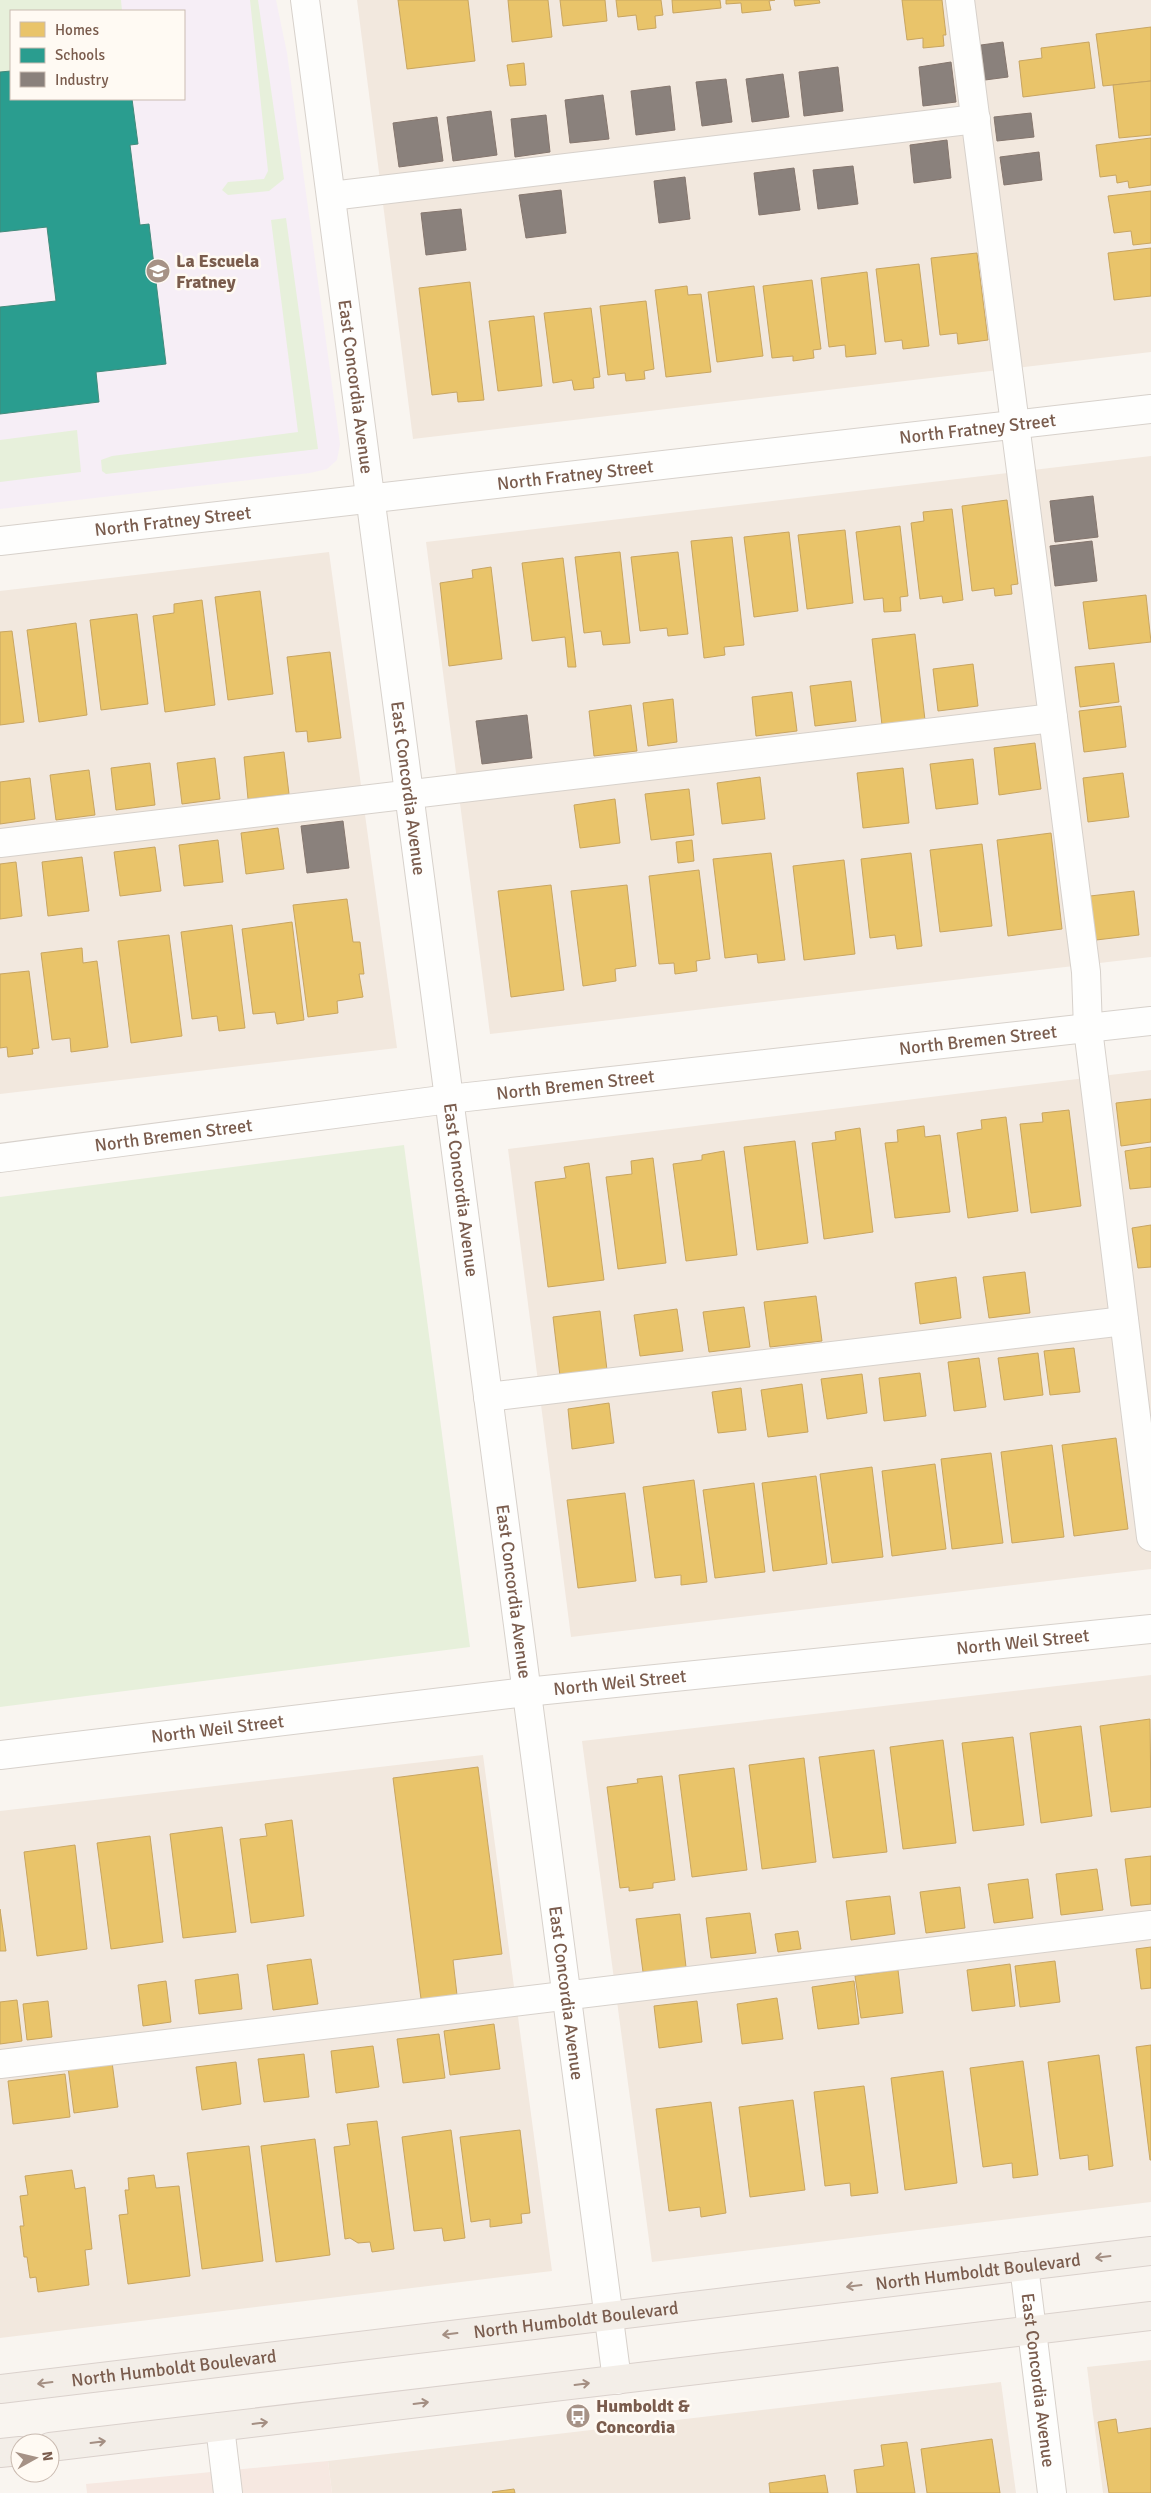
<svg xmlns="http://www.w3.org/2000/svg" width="1151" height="2493" viewBox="0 0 1151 2493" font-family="Signika,sans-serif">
	<rect width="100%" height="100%" fill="#f9f5f0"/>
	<g fill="#f2e8de">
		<polygon points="357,0 1151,0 1151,352 413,439"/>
		<polygon points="1151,456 1151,957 490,1034 426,542"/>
		<polygon points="329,552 397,1048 0,1094 0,591"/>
		<polygon points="1151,1070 1151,1569 571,1637 508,1149"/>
		<polygon points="1151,1675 1151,2202 652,2262 582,1741"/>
		<polygon points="483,1755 552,2271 0,2338 0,1811"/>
		<polygon points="1151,2360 1151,2493 1103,2493 1087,2367"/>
		<polygon points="1001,2382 1016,2493 332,2493 328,2461"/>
	</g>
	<polygon fill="#f6e8e1" points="328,2461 332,2493 87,2493 86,2484"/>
	<path fill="#f6eef6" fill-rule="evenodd" d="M0,0H276L287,53L340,444L337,460L327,469L310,473L0,509ZM11,11H184V99H11Z"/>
	<g fill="#e7f0db">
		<polygon points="0,0 121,0 122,11 11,11 11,71 0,72"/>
		<polygon points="250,0 258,0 284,179 269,191 228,195 222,190 228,182 264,179 268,171"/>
		<polygon points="286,218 318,449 106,474 102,471 101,460 112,456 298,432 271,220"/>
		<polygon points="77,430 81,472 0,482 0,440"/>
		<polygon points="404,1145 470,1647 0,1707 0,1197"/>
	</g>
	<g fill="#e9c46a" stroke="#c8a561">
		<polygon points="398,0 468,0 475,61 407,69"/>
		<polygon points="508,0 548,0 552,37 512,42"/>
		<polygon points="560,0 605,0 607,21 563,26"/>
		<polygon points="616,0 661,0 663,15 655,16 656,28 638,30 636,15 618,17"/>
		<polygon points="672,0 720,0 721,8 673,13"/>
		<polygon points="726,0 775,0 769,1 771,10 742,13 741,3 726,4"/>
		<polygon points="794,0 819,0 820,3 795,6"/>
		<polygon points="902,0 942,0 946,35 943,35 944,46 923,48 923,38 907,40"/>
		<polygon points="1151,27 1151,81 1103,86 1096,34"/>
		<polygon points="1089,42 1095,88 1023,97 1019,61 1042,58 1041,48"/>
		<polygon points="524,63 526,85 510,86 507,65"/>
		<polygon points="1151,81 1151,135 1119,138 1113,85"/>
		<polygon points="1151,138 1151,185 1129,188 1128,181 1117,183 1116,175 1100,177 1096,145"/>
		<polygon points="1151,191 1151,243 1133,245 1131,231 1114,233 1108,196"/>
		<polygon points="1151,248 1151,296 1114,300 1108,253"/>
		<polygon points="977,253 988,340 958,344 957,333 940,335 931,258"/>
		<polygon points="919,264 929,346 903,349 902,340 885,342 876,269"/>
		<polygon points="867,272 876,354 846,357 845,345 829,347 821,278"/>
		<polygon points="812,280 821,349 813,350 814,358 793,361 793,356 772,358 763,286"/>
		<polygon points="470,282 484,400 458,402 457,392 432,395 419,288"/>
		<polygon points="687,286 688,295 701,294 711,372 666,377 655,290"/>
		<polygon points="754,286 763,356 717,362 708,292"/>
		<polygon points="646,301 654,369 644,371 645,379 626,381 625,373 608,375 600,306"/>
		<polygon points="591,308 600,377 593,378 594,388 574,390 572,380 553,383 544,313"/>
		<polygon points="534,316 542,386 498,391 489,321"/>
		<polygon points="1007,500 1018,584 1011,585 1012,594 995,596 994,588 972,591 962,506"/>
		<polygon points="952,509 963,600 943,603 942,596 920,599 911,523 924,521 923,512"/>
		<polygon points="900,526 908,596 900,597 901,611 884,612 883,598 864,600 856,532"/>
		<polygon points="845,530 853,603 807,609 798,535"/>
		<polygon points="789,532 798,611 754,617 744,537"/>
		<polygon points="732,537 744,645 724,647 725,655 704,658 691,541"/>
		<polygon points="620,552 630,643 603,645 601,631 584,633 575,557"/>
		<polygon points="678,552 688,634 668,636 667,628 640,631 631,557"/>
		<polygon points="563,558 576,667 568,667 565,637 532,641 522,563"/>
		<polygon points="491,567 502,659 449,666 440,583 473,578 472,570"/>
		<polygon points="260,591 273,694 228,700 215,597"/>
		<polygon points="1146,595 1151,642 1089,649 1083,602"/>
		<polygon points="202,600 215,705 165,712 153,616 174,613 174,604"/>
		<polygon points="137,614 148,704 101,710 90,620"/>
		<polygon points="76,623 87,715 39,722 27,630"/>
		<polygon points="12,631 24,722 0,725 0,632"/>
		<polygon points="915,634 925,720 882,725 872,639"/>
		<polygon points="330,652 341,738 308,742 307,731 296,732 287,657"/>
		<polygon points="1114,663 1119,702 1080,707 1075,667"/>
		<polygon points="973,664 978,706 938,711 933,669"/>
		<polygon points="851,681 856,721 815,726 810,686"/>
		<polygon points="792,692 797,731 756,736 752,697"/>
		<polygon points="673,699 677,742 648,746 643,703"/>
		<polygon points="631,705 637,751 594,756 589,711"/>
		<polygon points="1121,706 1126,747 1084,752 1079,711"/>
		<polygon points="1035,743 1041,789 999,795 994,748"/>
		<polygon points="284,752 289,794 248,799 244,757"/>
		<polygon points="215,758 220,799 182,804 177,763"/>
		<polygon points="973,759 978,804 936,809 930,764"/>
		<polygon points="150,763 155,805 116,810 111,768"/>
		<polygon points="903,768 909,823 863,828 857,773"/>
		<polygon points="89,770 95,815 56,820 50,775"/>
		<polygon points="1123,773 1129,817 1088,822 1083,778"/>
		<polygon points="760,777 765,819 722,824 717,783"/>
		<polygon points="30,778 35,819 0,824 0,782"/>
		<polygon points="689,789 694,835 651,840 645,794"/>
		<polygon points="615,799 620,843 580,848 574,805"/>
		<polygon points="278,828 284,869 246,874 241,833"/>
		<polygon points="1051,833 1062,929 1008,936 997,840"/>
		<polygon points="218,840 223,882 184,886 179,845"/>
		<polygon points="692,840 694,861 678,863 676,842"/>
		<polygon points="982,844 992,926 940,932 930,850"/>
		<polygon points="155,847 161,891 120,896 114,852"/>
		<polygon points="771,853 785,960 758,963 757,954 725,958 713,859"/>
		<polygon points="911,853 922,946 897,949 895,935 870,938 861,859"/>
		<polygon points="82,857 89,911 48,916 42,862"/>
		<polygon points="844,860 855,954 804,960 793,866"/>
		<polygon points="16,862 22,916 0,919 0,864"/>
		<polygon points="699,870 710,959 696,961 697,971 675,974 674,963 659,964 649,876"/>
		<polygon points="551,885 564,990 511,997 498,891"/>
		<polygon points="627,885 636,966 615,969 616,981 583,986 571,891"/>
		<polygon points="1134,891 1139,935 1096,940 1090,896"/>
		<polygon points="347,899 353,942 360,942 364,974 359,974 363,997 337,1001 338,1013 308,1017 293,905"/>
		<polygon points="292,922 304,1020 277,1024 275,1012 253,1014 242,929"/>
		<polygon points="232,925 245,1028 219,1031 217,1016 192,1019 181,932"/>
		<polygon points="169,935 182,1036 131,1043 118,941"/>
		<polygon points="82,948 83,963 97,961 108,1047 71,1052 70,1038 52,1040 41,953"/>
		<polygon points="29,971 39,1048 32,1049 33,1054 8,1057 7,1047 0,1048 0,974"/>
		<polygon points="1151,1099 1151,1142 1121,1146 1116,1103"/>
		<polygon points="1069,1110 1081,1206 1031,1213 1020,1124 1043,1122 1042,1113"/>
		<polygon points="1006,1117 1018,1211 968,1218 957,1133 982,1129 981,1120"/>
		<polygon points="924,1126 925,1137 940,1135 950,1212 895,1218 885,1143 898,1142 897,1130"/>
		<polygon points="860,1128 873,1232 824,1239 812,1143 836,1140 835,1132"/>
		<polygon points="795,1141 808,1243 757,1250 744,1147"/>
		<polygon points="1151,1147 1151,1187 1130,1189 1125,1151"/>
		<polygon points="724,1151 737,1255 686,1261 673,1164 702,1160 702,1155"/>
		<polygon points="653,1158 666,1263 618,1269 606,1177 632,1174 631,1161"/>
		<polygon points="589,1163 604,1280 548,1287 535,1182 566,1178 564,1167"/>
		<polygon points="1151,1225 1151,1267 1138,1268 1132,1228"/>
		<polygon points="1025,1272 1030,1313 989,1318 983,1277"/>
		<polygon points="956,1277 961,1318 920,1324 915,1283"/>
		<polygon points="816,1296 822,1341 770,1347 764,1302"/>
		<polygon points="744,1307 750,1347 709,1352 703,1312"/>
		<polygon points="677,1309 683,1351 640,1356 634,1315"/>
		<polygon points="600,1311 607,1370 560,1376 553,1317"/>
		<polygon points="1074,1348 1080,1392 1050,1395 1044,1351"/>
		<polygon points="1038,1353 1043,1395 1004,1400 998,1358"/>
		<polygon points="979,1358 986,1407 954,1411 948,1362"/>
		<polygon points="920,1373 926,1416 884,1421 879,1378"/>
		<polygon points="862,1374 867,1413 827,1419 821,1379"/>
		<polygon points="802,1384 808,1432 768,1437 761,1390"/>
		<polygon points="741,1388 746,1430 718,1433 712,1392"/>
		<polygon points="609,1403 614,1443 572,1449 568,1409"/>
		<polygon points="1116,1438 1128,1529 1074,1536 1062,1445"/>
		<polygon points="1052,1445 1064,1537 1012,1543 1001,1452"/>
		<polygon points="991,1453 1003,1543 952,1549 941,1459"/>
		<polygon points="935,1464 946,1549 892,1556 882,1471"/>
		<polygon points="872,1467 883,1557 832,1563 820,1474"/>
		<polygon points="816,1476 827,1564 773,1571 762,1483"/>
		<polygon points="694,1480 707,1582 681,1585 681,1575 655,1578 643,1487"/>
		<polygon points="754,1483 765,1572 715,1578 703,1490"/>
		<polygon points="625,1493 636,1581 578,1588 567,1500"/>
		<polygon points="1150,1719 1151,1807 1111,1812 1100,1726"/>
		<polygon points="1081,1726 1092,1816 1041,1823 1030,1733"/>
		<polygon points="1013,1737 1024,1825 973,1831 962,1743"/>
		<polygon points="943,1740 956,1843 903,1849 890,1747"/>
		<polygon points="874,1750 887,1852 833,1858 819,1757"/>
		<polygon points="804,1758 816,1862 762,1869 749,1765"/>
		<polygon points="478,1767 502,1954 453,1960 457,1995 421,1999 393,1778"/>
		<polygon points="734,1768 747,1870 692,1877 679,1775"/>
		<polygon points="662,1776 675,1880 653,1883 653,1888 629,1891 629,1887 620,1888 607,1787 638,1783 637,1779"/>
		<polygon points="292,1820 304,1916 251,1923 240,1839 267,1836 265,1824"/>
		<polygon points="222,1827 236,1932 183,1938 170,1834"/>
		<polygon points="150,1836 163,1942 111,1949 97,1843"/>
		<polygon points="75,1845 87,1949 37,1956 24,1852"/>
		<polygon points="1151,1856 1151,1904 1131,1906 1125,1859"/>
		<polygon points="1097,1869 1103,1910 1061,1915 1056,1874"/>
		<polygon points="1028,1879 1033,1918 994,1923 988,1884"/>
		<polygon points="960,1887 965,1928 926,1933 920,1892"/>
		<polygon points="890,1896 895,1934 851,1940 846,1901"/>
		<polygon points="0,1909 6,1951 0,1951"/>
		<polygon points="750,1913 756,1953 711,1958 706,1918"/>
		<polygon points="680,1914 686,1967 643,1972 636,1919"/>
		<polygon points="798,1931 801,1949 778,1952 775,1934"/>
		<polygon points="1151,1947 1151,1988 1141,1989 1136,1949"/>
		<polygon points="311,1959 318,2004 273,2010 267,1965"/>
		<polygon points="1055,1961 1060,2002 1020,2007 1015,1966"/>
		<polygon points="1010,1964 1015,2006 972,2011 967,1970"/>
		<polygon points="898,1970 903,2013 861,2018 855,1976"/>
		<polygon points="238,1974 242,2009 199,2014 195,1980"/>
		<polygon points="166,1981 171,2022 143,2026 138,1985"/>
		<polygon points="854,1981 859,2024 818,2029 812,1987"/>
		<polygon points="777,1998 783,2039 742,2044 737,2004"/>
		<polygon points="17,2000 22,2041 0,2044 0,2002"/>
		<polygon points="48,2001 52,2037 27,2040 23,2004"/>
		<polygon points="697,2001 702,2042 659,2048 654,2006"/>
		<polygon points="494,2024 500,2069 450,2075 444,2031"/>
		<polygon points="439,2034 445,2078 403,2083 397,2039"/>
		<polygon points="1151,2045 1151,2160 1150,2160 1136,2047"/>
		<polygon points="373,2046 379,2087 336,2093 331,2051"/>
		<polygon points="304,2054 309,2097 264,2102 258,2059"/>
		<polygon points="1099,2055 1113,2166 1089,2170 1088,2155 1060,2159 1048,2062"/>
		<polygon points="1023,2061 1038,2175 1013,2178 1012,2163 983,2167 970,2068"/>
		<polygon points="112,2062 118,2107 74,2113 68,2067"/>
		<polygon points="236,2062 241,2104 202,2110 196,2067"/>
		<polygon points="943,2071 957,2183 905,2190 891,2078"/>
		<polygon points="65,2074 70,2117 13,2124 8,2081"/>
		<polygon points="864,2086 878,2193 851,2196 850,2183 825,2186 814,2092"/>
		<polygon points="793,2100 805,2190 750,2197 739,2107"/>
		<polygon points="711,2102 726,2213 701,2217 700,2207 669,2211 656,2109"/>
		<polygon points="377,2121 394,2249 372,2252 370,2242 358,2243 350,2238 345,2239 334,2147 350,2145 347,2124"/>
		<polygon points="451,2130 465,2238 444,2241 442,2228 414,2231 402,2137"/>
		<polygon points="520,2130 530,2213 521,2214 522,2223 490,2227 490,2219 471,2222 460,2137"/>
		<polygon points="315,2139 330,2255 276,2262 261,2146"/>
		<polygon points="249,2146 263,2261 202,2269 187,2153"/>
		<polygon points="72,2170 75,2189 85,2187 92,2249 85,2250 89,2285 38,2292 36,2277 30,2278 27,2257 24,2257 20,2226 24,2226 20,2196 28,2195 25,2176"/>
		<polygon points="154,2175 156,2188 179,2186 190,2276 128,2284 119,2215 128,2214 125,2190 129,2190 128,2178"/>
		<polygon points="1116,2419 1118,2433 1151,2428 1151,2493 1109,2493 1098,2422"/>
		<polygon points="992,2439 1000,2493 927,2493 921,2449"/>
		<polygon points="907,2442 915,2493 857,2493 854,2470 884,2466 881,2445"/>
		<polygon points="825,2475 828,2493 770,2493 769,2483"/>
		<polygon points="514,2489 515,2493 493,2493 492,2492"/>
	</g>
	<polygon fill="#2a9d8f" stroke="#428a7b" points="11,71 11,99 132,99 138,144 130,145 140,225 149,224 166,364 96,372 99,402 0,414 0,307 56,301 47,227 0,232 0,72"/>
	<g fill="#8a817c" stroke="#85766e">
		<polygon points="1003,42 1008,77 985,80 981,45"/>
		<polygon points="951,62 956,102 923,106 919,67"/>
		<polygon points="838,67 843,111 804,116 799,72"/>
		<polygon points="783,74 789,117 752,122 746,79"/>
		<polygon points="726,79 732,122 702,126 696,82"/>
		<polygon points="670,86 675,130 636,135 631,91"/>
		<polygon points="603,95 609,139 570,143 565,100"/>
		<polygon points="491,111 497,155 453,161 447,117"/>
		<polygon points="1031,113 1034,137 997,141 994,117"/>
		<polygon points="546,115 550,152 515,157 511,119"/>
		<polygon points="437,117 443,161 399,167 393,123"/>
		<polygon points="947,140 951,178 914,183 910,145"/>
		<polygon points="1039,152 1042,180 1004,185 1000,157"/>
		<polygon points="853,166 858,204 818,209 813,170"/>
		<polygon points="794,168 800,210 759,215 754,173"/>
		<polygon points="685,177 690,219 659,223 654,181"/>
		<polygon points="561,190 566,233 526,238 519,195"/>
		<polygon points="461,209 466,250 426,255 421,213"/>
		<polygon points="1093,496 1098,537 1055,542 1050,501"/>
		<polygon points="1092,541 1097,581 1055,586 1050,546"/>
		<polygon points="527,715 532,758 482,764 476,721"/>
		<polygon points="343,821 349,868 307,873 301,826"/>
	</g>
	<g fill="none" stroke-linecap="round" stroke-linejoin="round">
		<defs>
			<g id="minor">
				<path id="s1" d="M305,0L617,2380"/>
				<polyline points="960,0 1086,972 1088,1029 1151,1537"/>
				<polyline points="331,196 976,119"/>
				<path id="s2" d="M0,541L1151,409"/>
				<polyline points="0,843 1053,718"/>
				<path id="s3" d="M0,1158L449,1099L1151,1021"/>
				<polyline points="488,1397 1124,1321"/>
				<path id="s4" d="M0,1755L526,1692L1151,1629"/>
				<polyline points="0,2064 1151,1925"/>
				<path id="s5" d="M1024,2266L1052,2493"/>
				<polyline points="220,2427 228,2493"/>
			</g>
			<g id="major">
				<path id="s6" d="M0,2389L1151,2251"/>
				<polyline points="50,2447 1151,2316"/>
				<polyline points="0,2453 20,2451"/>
			</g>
		</defs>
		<use href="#minor" stroke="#d7d1cb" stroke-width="30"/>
		<use href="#major" stroke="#dad1cc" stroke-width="30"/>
		<use href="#minor" stroke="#fefefd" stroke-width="28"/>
		<use href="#major" stroke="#f3eee8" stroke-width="28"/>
	</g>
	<defs><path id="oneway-shaft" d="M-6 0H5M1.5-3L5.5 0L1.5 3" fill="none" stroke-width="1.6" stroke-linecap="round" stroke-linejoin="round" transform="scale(1.25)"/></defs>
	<g stroke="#a48f83">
		<use href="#oneway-shaft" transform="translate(1103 2257) rotate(173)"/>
		<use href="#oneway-shaft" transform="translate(854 2286) rotate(173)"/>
		<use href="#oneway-shaft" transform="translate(450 2334) rotate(173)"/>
		<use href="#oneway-shaft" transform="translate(45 2383) rotate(173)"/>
		<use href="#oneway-shaft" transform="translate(582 2384) rotate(-7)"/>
		<use href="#oneway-shaft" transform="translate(421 2403) rotate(-7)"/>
		<use href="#oneway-shaft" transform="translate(260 2423) rotate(-7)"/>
		<use href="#oneway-shaft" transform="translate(98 2442) rotate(-7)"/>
	</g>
	<defs>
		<symbol id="school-disc" viewBox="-11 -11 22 22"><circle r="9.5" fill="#a69286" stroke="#fffaf3"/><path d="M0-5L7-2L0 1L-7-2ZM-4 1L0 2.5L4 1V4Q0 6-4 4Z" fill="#fff"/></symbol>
		<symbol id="bus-disc" viewBox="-11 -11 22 22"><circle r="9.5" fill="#a69286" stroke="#fffaf3"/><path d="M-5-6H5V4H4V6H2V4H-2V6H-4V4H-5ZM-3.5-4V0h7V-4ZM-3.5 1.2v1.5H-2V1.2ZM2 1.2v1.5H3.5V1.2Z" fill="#fff"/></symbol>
	</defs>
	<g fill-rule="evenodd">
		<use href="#school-disc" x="144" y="257" width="28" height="28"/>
		<use href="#bus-disc" x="564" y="2402" width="28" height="28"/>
	</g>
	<g text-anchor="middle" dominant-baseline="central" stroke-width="5" stroke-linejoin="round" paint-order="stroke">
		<g font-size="18" font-weight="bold" fill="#7a5c4d" stroke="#fffaf3" text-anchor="start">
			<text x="176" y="261">La Escuela<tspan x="176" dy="21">Fratney</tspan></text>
			<text x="596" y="2406">Humboldt &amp;<tspan x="596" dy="21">Concordia</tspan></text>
		</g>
		<g font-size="18" fill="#7a5c4d" stroke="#fffaf3">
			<text stroke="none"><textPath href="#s1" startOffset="390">East Concordia Avenue</textPath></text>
			<text stroke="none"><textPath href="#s2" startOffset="984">North Fratney Street</textPath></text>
			<text stroke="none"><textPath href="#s2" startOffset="579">North Fratney Street</textPath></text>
			<text stroke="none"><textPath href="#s2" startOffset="174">North Fratney Street</textPath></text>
			<text stroke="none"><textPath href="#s1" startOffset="795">East Concordia Avenue</textPath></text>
			<text stroke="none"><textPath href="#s3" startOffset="985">North Bremen Street</textPath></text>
			<text stroke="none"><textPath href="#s3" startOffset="580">North Bremen Street</textPath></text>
			<text stroke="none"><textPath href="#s3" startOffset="175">North Bremen Street</textPath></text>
			<text stroke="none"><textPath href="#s1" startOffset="1200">East Concordia Avenue</textPath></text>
			<text stroke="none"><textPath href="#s1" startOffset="1605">East Concordia Avenue</textPath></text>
			<text stroke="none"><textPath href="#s4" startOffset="1029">North Weil Street</textPath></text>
			<text stroke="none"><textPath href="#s4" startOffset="624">North Weil Street</textPath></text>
			<text stroke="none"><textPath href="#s4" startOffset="219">North Weil Street</textPath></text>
			<text stroke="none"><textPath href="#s1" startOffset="2010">East Concordia Avenue</textPath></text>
			<text stroke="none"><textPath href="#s6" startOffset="985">North Humboldt Boulevard</textPath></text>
			<text stroke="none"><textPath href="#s6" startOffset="580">North Humboldt Boulevard</textPath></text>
			<text stroke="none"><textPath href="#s6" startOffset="175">North Humboldt Boulevard</textPath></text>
			<text stroke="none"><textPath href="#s5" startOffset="115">East Concordia Avenue</textPath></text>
		</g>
	</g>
	<rect x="10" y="10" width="175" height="90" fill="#fffaf3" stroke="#cabbb1"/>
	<rect x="20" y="22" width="25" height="15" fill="#e9c46a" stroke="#cabbb1"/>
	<text x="55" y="35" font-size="15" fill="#7a5c4d">Homes</text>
	<rect x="20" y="48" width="25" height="15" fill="#2a9d8f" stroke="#cabbb1"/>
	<text x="55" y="60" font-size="15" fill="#7a5c4d">Schools</text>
	<rect x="20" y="72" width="25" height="15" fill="#8a817c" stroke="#cabbb1"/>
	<text x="55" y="85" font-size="15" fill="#7a5c4d">Industry</text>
	<g transform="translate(35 2458) rotate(82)"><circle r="24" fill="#fffaf3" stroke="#cabbb1"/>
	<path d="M0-4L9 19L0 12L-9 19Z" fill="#a69286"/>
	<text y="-8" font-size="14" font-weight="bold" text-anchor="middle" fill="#7a5c4d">N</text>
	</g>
</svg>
